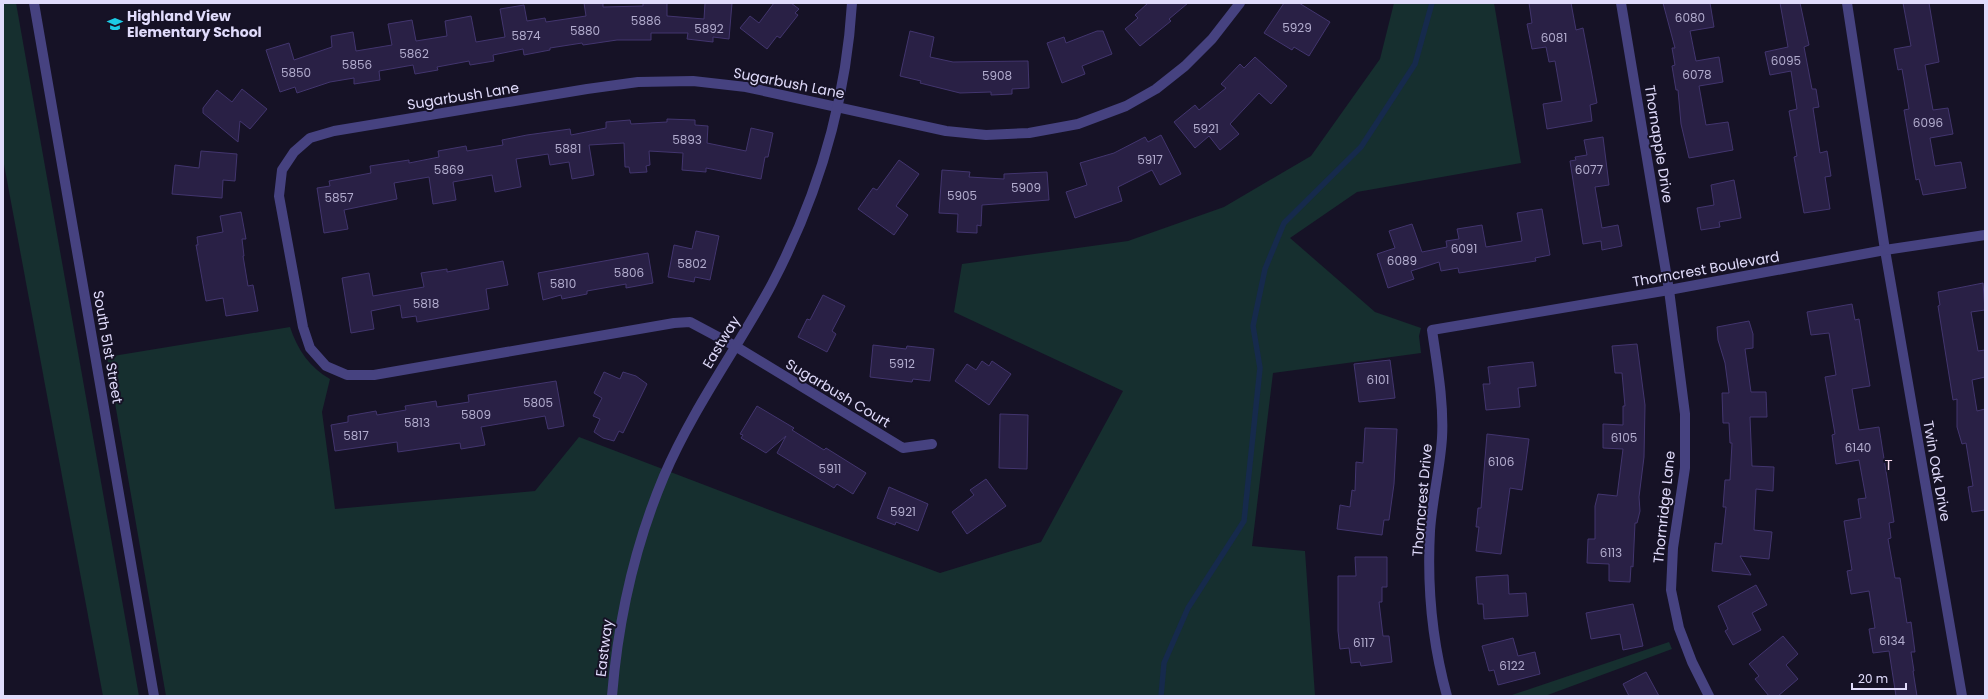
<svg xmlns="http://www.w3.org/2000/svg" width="1988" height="699" viewBox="0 0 1988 699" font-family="Poppins,sans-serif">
	<rect width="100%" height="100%" fill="#161226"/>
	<g fill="#162f2f">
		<polygon points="3,3 16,3 139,696 103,696 3,159"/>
		<path d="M1394,3H1494L1521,163L1357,192L1290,238L1375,312L1421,328L1419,336L1421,353L1273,373L1252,546L1305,551L1315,696H166L107,357L290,327C297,349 310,368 330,379L322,412L335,509L535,491L579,437L767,509L940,573L1041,542L1123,391L954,312L962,264L1128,241L1224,207L1311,156L1380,59Z"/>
		<polygon points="1669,642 1672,649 1545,696 1509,696"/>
	</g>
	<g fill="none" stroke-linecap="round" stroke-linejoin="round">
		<polyline stroke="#162a4c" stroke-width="5.5" points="1161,696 1164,663 1188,608 1244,521 1260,368 1253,326 1265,269 1284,223 1361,147 1415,64 1432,3"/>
	</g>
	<g fill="#292045" stroke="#42356e">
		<polygon points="584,3 603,3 603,7 643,6 643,3 667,3 667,16 704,19 705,3 732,3 729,39 713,37 713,42 687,39 688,33 651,33 651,40 617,40 583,45 582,43 550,48 550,50 524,55 523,49 493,55 494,61 470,65 469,61 437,67 438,70 415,74 413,65 379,71 380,80 354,84 354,78 330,82 297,93 295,87 280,92 266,50 289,43 294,60 332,47 331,36 353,32 356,51 392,45 388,24 412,20 416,41 447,36 445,21 471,16 476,42 505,37 500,9 524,5 527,21 545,18 546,22 586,16"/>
		<polygon points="774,3 791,3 799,9 795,13 798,15 780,38 777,36 767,49 740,28 750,16 759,23"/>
		<polygon points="1148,3 1188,3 1169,19 1171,21 1140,46 1125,29 1138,18 1135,15"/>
		<polygon points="1284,3 1299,3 1330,22 1309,56 1294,47 1292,50 1264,33"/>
		<polygon points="1529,3 1571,3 1576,30 1583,28 1592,75 1597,103 1590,105 1592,121 1547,129 1543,104 1562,101 1555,61 1549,62 1546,47 1532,49 1527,24 1532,23"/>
		<polygon points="1663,3 1710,3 1714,27 1690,31 1696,61 1719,57 1723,82 1699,86 1706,125 1728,122 1733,150 1689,158 1681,124 1678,90 1676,90 1672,66 1675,65 1672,48 1675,48"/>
		<polygon points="1780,3 1800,3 1809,45 1804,47 1812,89 1816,89 1819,107 1813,108 1820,153 1827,151 1831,176 1825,177 1830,209 1804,213 1794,157 1797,156 1789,111 1797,109 1791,71 1770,75 1765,52 1788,47"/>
		<polygon points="1903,3 1929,3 1939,62 1925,65 1933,110 1948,108 1953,134 1930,138 1935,166 1961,162 1966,188 1923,195 1919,179 1916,180 1904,110 1909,109 1902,69 1898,70 1894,49 1911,46"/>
		<polygon points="910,31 934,37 930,57 953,62 1028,61 1029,88 1012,89 1012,94 991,95 991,92 960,93 920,83 921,81 900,76"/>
		<polygon points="1097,31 1103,31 1112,54 1082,66 1085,74 1062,83 1047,43 1064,37 1066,43"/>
		<polygon points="1255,57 1287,86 1271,104 1259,93 1230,124 1239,134 1220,150 1209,136 1195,148 1174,122 1195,105 1199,110 1226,88 1221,84 1240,64 1244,68"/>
		<polygon points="242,89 267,109 250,129 240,121 238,142 203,113 203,108 217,90 232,102"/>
		<polygon points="667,119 695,120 695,125 708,126 707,143 746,151 751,128 773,133 768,157 765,157 761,179 706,168 706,172 682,170 683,153 649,151 650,165 646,166 647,172 630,173 629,167 625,167 624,143 589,145 594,175 572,179 569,162 550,165 548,154 516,159 521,187 520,187 495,192 492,175 453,182 456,200 433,204 429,177 394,183 397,199 344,210 348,229 324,233 317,188 330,186 329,181 371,173 370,166 409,160 409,163 439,157 438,151 466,146 467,151 503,145 502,140 527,135 570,129 571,135 606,128 606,122 630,120 631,124 667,122"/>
		<polygon points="1161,135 1181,174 1160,185 1152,170 1118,187 1122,201 1075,218 1066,192 1087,185 1080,163 1114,153 1145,137 1148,142"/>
		<polygon points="1603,137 1609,185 1595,187 1602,228 1618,225 1622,246 1602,250 1601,241 1583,244 1570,161 1576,160 1575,157 1587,155 1584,140"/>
		<polygon points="201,151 237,154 235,181 223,180 222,198 172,194 175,165 199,168"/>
		<polygon points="899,160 919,174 896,206 908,215 894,235 858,209 873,188 877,190"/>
		<polygon points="942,170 970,172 969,177 1004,179 1004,174 1047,172 1049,200 982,205 981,226 977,225 977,233 957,232 958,214 939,213"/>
		<polygon points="1734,180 1741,218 1719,222 1720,227 1701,230 1697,208 1714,205 1711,185"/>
		<polygon points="1542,209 1550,255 1535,258 1536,261 1459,273 1458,268 1441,271 1439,262 1411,271 1414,279 1388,288 1377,254 1395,248 1389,231 1412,224 1422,252 1447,247 1446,241 1459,239 1457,229 1482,225 1486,247 1522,241 1517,213"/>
		<polygon points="241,212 246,239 242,239 244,256 243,256 248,286 253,285 258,311 226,316 223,298 206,301 196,245 198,245 197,237 223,232 220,216"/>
		<polygon points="696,231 719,236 710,280 695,277 694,282 668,277 674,245 692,249"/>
		<polygon points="648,253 653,283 626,288 626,284 587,291 587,294 562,299 561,295 543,300 538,273"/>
		<polygon points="503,261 508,285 486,289 489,309 417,322 416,316 402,318 400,305 371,311 374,329 351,333 342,278 369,273 373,296 424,287 421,273 447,269 447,272"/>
		<polygon points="1983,283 1985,310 1971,312 1978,351 1985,350 1985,377 1972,380 1977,411 1985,409 1985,510 1972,512 1968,487 1973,486 1966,443 1962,444 1957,427 1957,399 1953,400 1938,306 1940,305 1938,292"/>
		<polygon points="823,295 845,306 832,331 836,334 827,352 798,337 807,319 810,320"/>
		<polygon points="1852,304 1855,320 1859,319 1870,386 1852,389 1859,430 1879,427 1894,522 1889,523 1891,538 1888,539 1895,578 1900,578 1907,623 1911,622 1915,652 1911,652 1914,671 1913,671 1917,696 1896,696 1889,651 1873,653 1869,629 1875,628 1869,591 1851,594 1847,571 1852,570 1844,521 1861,518 1858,499 1866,498 1859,460 1836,464 1832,435 1835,434 1825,377 1836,375 1829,333 1811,335 1807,312"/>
		<polygon points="1749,321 1753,334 1753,348 1745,349 1751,392 1766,392 1767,417 1750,417 1752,466 1774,467 1773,491 1756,489 1754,530 1772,532 1769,559 1740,556 1751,575 1712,571 1715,543 1722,544 1726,507 1723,507 1725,480 1730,480 1732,443 1730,443 1729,423 1723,423 1722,393 1729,393 1725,363 1718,340 1717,327"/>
		<polygon points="1637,344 1645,405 1644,457 1639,497 1640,511 1637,523 1635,523 1633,567 1631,566 1630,582 1609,581 1609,564 1587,563 1588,539 1595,539 1595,506 1598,494 1617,496 1623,449 1603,448 1603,424 1623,425 1623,406 1625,406 1622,373 1615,373 1612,346"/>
		<polygon points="873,345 906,349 907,346 934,349 930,381 913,379 912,382 870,377"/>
		<polygon points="1390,360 1395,398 1359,402 1354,364"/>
		<polygon points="982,361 989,366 992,361 1011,374 989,405 955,381 967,364 976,370"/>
		<polygon points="1533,362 1536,386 1518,388 1520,407 1486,410 1483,384 1490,384 1488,367"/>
		<polygon points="604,372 620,379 623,372 636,376 647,384 623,433 619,431 614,441 603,438 594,432 600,419 593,416 602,398 594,393"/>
		<polygon points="556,381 564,426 548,429 545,416 481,427 485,445 461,449 460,443 398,452 397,442 335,451 331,425 348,422 348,416 376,411 377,415 406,410 405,406 436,401 437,407 469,402 468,395"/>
		<polygon points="757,406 794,428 792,430 824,450 826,448 866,473 853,494 837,484 834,488 777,453 786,436 766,453 741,438 743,435 740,434"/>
		<polygon points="1000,414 1028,415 1027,469 999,468"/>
		<polygon points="1365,428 1397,429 1394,484 1389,520 1384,520 1382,535 1337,529 1340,505 1350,507 1352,490 1355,491 1356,462 1363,463"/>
		<polygon points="1487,434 1529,439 1522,490 1510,488 1501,554 1476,551 1479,527 1476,527 1478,508 1481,508"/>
		<polygon points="986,479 1006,506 967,534 952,512 974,495 970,490"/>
		<polygon points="889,487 928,504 918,531 896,522 895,525 877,518"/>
		<polygon points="1355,557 1387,557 1387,587 1382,587 1382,602 1379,602 1383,636 1389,636 1392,662 1361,666 1360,662 1351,663 1349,648 1340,649 1338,631 1338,576 1356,576"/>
		<polygon points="1508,575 1509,594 1526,593 1528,616 1484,619 1483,604 1478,604 1476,577"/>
		<polygon points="1756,585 1767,605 1752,613 1761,630 1733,645 1725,631 1728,629 1718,606"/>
		<polygon points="1633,604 1643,646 1623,650 1620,634 1591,639 1586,613"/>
		<polygon points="1783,636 1798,654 1786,665 1798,679 1778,696 1769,696 1755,679 1759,676 1749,664"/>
		<polygon points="1513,638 1518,656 1535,652 1540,674 1498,685 1494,670 1489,671 1482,646"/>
		<polygon points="1646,672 1659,696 1629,696 1623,684"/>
	</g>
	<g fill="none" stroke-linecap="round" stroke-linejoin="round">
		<g stroke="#464280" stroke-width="10">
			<polyline points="34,3 154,696"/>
			<polyline points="1621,3 1669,290 1685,414 1685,468 1673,548 1671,590 1679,628 1692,662 1709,696"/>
			<polyline points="1847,3 1885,250 1962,696"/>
			<polyline points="932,444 903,448 735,346 690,322 674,323 374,375 347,375 326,366 310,348 303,327 279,196 282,170 294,152 310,138 334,131 587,89 638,82 693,81 746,87 946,131 986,135 1029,133 1078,124 1126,106 1156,89 1185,66 1212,39 1240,3"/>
			<path d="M612,696C618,621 635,545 664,476C693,408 737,349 772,284C818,196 846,102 852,3"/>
			<path d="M1447,696C1432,642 1427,587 1430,531C1432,500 1440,469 1442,438C1444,402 1437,365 1432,330L1669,290L1885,250L1985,235"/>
		</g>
	</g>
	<defs>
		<symbol id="school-bare" viewBox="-9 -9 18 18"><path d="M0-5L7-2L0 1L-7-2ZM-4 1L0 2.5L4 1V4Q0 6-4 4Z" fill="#1ccce6" stroke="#161226" stroke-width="2.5" paint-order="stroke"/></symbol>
	</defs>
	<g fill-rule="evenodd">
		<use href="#school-bare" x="104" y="13" width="22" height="22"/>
	</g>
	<g text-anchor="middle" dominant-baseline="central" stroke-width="4" stroke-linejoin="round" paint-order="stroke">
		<g font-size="12" fill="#b2acce">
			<text x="1690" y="17">6080</text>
			<text x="646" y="20">5886</text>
			<text x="1297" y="27">5929</text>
			<text x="709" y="28">5892</text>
			<text x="585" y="30">5880</text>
			<text x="526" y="35">5874</text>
			<text x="1554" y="37">6081</text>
			<text x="414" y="53">5862</text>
			<text x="1786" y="60">6095</text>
			<text x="357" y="64">5856</text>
			<text x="296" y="72">5850</text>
			<text x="1697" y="74">6078</text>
			<text x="997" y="75">5908</text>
			<text x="1928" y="122">6096</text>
			<text x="1206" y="128">5921</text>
			<text x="687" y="139">5893</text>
			<text x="568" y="148">5881</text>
			<text x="1150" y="159">5917</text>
			<text x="449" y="169">5869</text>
			<text x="1589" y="169">6077</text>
			<text x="1026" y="187">5909</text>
			<text x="962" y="195">5905</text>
			<text x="339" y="197">5857</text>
			<text x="1464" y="248">6091</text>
			<text x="1402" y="260">6089</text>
			<text x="692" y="263">5802</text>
			<text x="629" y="272">5806</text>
			<text x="563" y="283">5810</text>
			<text x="426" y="303">5818</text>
			<text x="902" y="363">5912</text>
			<text x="1378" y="379">6101</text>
			<text x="538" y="402">5805</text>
			<text x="476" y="414">5809</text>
			<text x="417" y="422">5813</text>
			<text x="356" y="435">5817</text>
			<text x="1624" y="437">6105</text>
			<text x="1858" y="447">6140</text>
			<text x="1501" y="461">6106</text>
			<text x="830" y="468">5911</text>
			<text x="903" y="511">5921</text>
			<text x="1611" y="552">6113</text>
			<text x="1892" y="640">6134</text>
			<text x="1364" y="642">6117</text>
			<text x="1512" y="665">6122</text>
		</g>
		<g font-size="14" font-weight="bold" fill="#e0dbfb" stroke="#161226" text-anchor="start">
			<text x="127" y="16">Highland View<tspan x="127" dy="16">Elementary School</tspan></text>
		</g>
		<g font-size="14" fill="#e0dbfb" stroke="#161226">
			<text transform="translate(789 83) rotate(11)">Sugarbush Lane</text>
			<text transform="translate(463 96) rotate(-9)">Sugarbush Lane</text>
			<text transform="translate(1659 144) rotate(81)">Thornapple Drive</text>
			<text transform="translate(1706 269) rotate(-10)">Thorncrest Boulevard</text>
			<text transform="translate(721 342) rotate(-59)">Eastway</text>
			<text transform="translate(108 347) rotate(80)">South 51st Street</text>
			<text transform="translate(838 393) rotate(31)">Sugarbush Court</text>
			<text transform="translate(1937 471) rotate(80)">Twin Oak Drive</text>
			<text transform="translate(1422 500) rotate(-85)">Thorncrest Drive</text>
			<text transform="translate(1664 507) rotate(-84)">Thornridge Lane</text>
			<text transform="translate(604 648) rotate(-83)">Eastway</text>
		</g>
		<g font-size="15" letter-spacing="1" fill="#fbddef" stroke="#161226">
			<text x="1889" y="464">T</text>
		</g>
	</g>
	<rect width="1988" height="699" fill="none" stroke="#e0dbfb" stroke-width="8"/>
	<path d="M1852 683v6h54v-6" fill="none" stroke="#e0dbfb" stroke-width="2"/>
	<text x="1858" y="683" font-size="12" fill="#e0dbfb" stroke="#161226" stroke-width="3" paint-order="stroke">20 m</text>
</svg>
